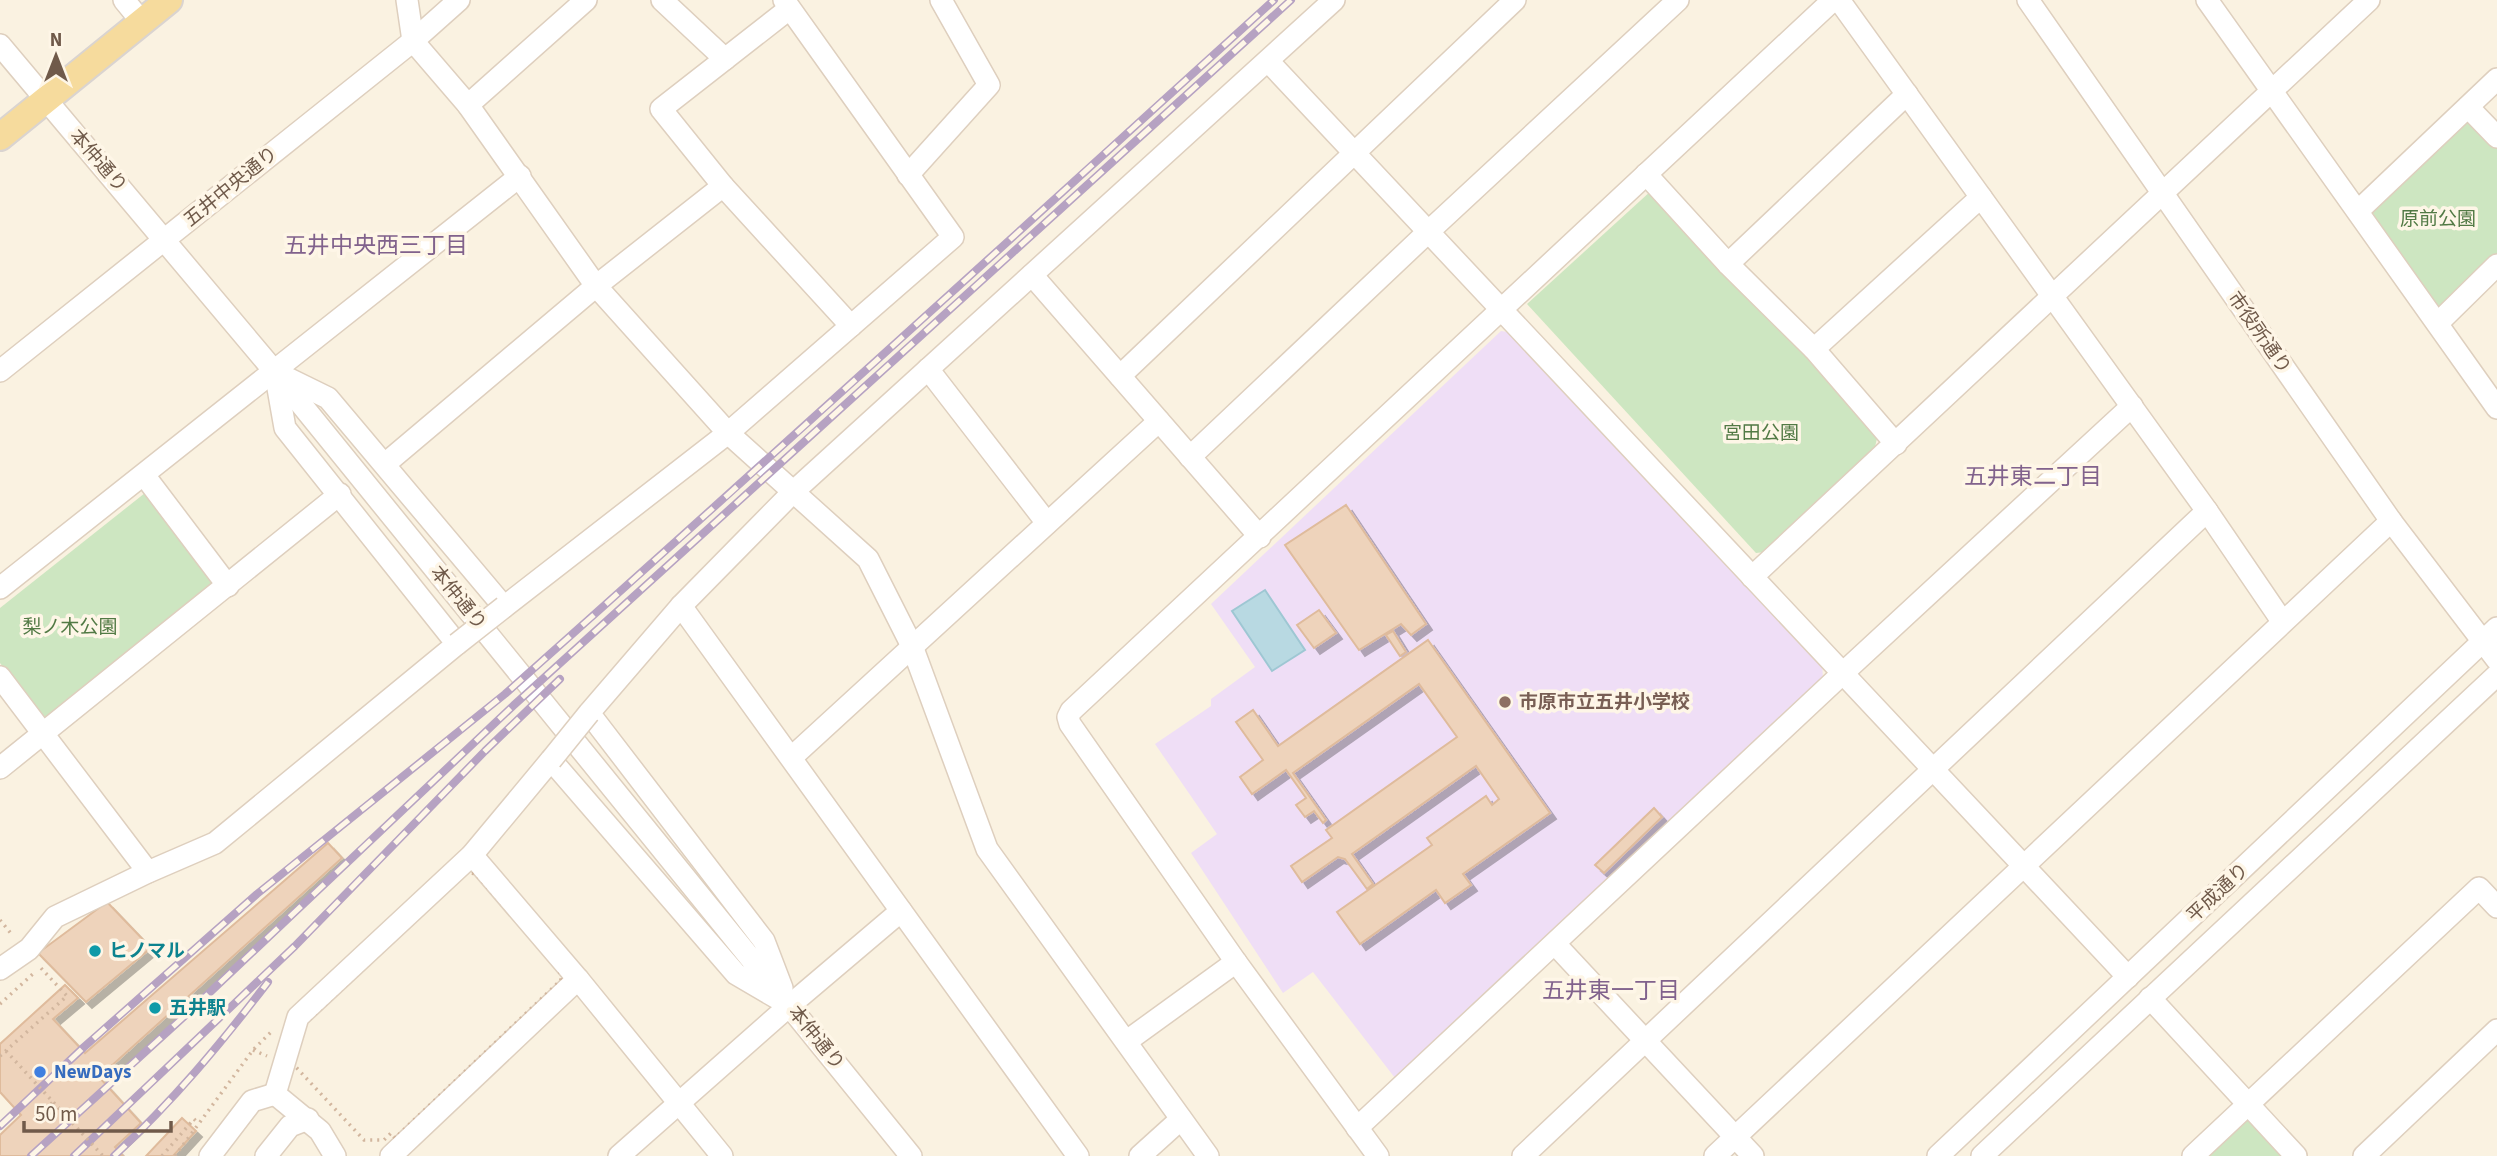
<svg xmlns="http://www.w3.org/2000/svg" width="2497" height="1156" viewBox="0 0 2497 1156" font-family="'Source Sans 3','Noto Sans JP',sans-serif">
	<defs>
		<filter id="shadow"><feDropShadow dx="6" dy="6" stdDeviation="0" flood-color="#0004"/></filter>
	</defs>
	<rect width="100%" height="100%" fill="#faf2e1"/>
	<polygon fill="#efdef6" points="1501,331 1514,333 1822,660 1823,681 1395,1078 1313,972 1283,993 1191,853 1217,834 1155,744 1211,706 1211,699 1255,667 1211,604"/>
	<g fill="#cde6c1">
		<polygon points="2468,107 2497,137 2497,266 2438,323 2358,211"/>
		<polygon points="1652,190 1878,434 1875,447 1765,552 1756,553 1527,304"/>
		<polygon points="145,493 215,586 45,722 0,663 0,608"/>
		<polygon points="2242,1117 2250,1119 2285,1156 2202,1156"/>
	</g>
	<polygon fill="#b8d9e2" stroke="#9ec7d3" stroke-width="2" points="1265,590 1305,650 1272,671 1232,611"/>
	<g fill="#eed3bb" stroke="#dfbb9c" stroke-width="2" filter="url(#shadow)">
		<polygon points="1346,505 1426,624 1411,635 1401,624 1359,650 1285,545"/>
		<polygon points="1319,610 1336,633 1314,648 1297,625"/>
		<polygon points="1393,631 1406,652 1400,656 1386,635"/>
		<polygon points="1428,640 1550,813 1463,874 1471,885 1445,903 1436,890 1360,944 1337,912 1432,845 1427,838 1486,796 1492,805 1499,799 1476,766 1352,854 1373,884 1367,889 1345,859 1338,857 1302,882 1291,866 1332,838 1326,830 1457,737 1419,684 1293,773 1326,820 1323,823 1314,811 1305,817 1296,805 1306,798 1286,770 1252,794 1240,777 1263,760 1236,722 1253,710 1278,746"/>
		<polygon points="1654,808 1662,817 1604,873 1595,865"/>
		<polygon points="328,843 342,858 99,1077 141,1123 115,1147 123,1156 0,1156 0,1135 21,1115 0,1092 0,1044 65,985 78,998 53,1019 85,1053"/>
		<polygon points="107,902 151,948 86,1002 38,953"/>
		<polygon points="182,1118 196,1131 173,1156 146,1156"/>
	</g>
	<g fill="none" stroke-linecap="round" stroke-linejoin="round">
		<defs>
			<g id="minor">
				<polyline points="124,0 142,22"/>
				<polyline points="407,0 413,41 468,105 596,286 728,433 868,559 912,646 987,849 1208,1156"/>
				<polyline points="662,0 725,59"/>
				<polyline points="1839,0 2207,511 2282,621"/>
				<polyline points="2028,0 2391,521 2497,660"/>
				<polyline points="2207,0 2497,408"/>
				<polyline points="789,9 661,109 723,186 851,326"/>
				<polyline points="0,45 275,372 911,1156"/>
				<polyline points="1268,61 2128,977"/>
				<polyline points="468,105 586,0"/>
				<polyline points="2468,107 2497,137"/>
				<polyline points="1646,174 1728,264 1814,349 1896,444"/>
				<polyline points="908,175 989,85 941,0"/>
				<polyline points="2358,211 2497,79"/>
				<polyline points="1728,264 1907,94"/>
				<polyline points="1032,275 1260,537"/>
				<polyline points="2438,323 2497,265"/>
				<polyline points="1814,349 1981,197"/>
				<polyline points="928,369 1047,523"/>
				<polyline points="0,371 413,41 459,0"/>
				<polyline points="279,374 328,398 504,607 728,433 953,237 784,0"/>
				<polyline points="1120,376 1515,0"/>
				<polyline points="1190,457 1428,232 1678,0"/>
				<polyline points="385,464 596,286 723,186"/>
				<polyline points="144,475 228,586"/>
				<polyline points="1752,577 2369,0"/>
				<polyline points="0,588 520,176"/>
				<polyline points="681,606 1078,1156"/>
				<polyline points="0,677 148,872"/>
				<polyline points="792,757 1159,421"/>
				<polyline points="0,768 340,494"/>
				<polyline points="472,855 578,979 722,1156"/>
				<polyline points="1555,944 1753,1156"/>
				<polyline points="0,969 29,949 55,917 148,872 215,843 457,644 285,428 276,377"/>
				<polyline points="782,988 764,941 589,713 681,606 793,492 1334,0"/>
				<polyline points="2150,998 2296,1156"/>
				<polyline points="1127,1041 1236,962"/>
				<polyline points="275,1094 298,1017 472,855 551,760 736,974 777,998"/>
				<polyline points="275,1094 320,1131 335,1156"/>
				<polyline points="1357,1128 1843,673 2132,406"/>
				<polyline points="210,1156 252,1101 275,1094"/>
				<polyline points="266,1156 290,1126 308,1119"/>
				<polyline points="391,1156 578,979"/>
				<polyline points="619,1156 789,1006 901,911"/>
				<polyline points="1140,1156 1181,1119"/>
				<polyline points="1378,1156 1236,962 1070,724 1068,717 1071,711 1833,0"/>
				<polyline points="1523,1156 2207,511"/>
				<polyline points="1715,1156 2391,521"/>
				<polyline points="1938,1156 2497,628"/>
				<polyline points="1982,1156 2497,675"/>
				<polyline points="2193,1156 2479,888 2497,907"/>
				<polyline points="2364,1156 2497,1030"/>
			</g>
			<polyline id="major" points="0,137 169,0"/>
		</defs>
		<use href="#minor" stroke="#decfbe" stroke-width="24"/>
		<use href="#major" stroke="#dad4d0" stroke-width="30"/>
		<g stroke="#d2b69e" stroke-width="3.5" stroke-dasharray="2 5" stroke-linecap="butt">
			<polygon points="465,872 476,874 559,968 561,980 395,1138 391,1133 384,1140 364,1140 293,1064 305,1023"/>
			<polyline points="0,920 13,936"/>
			<polyline points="0,1004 35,972"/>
			<polyline points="253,1050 267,1056"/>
			<polyline points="0,1056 67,996 39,966"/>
			<polyline points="46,1109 53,1102"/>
			<polyline points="162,1156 194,1119 199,1124"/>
			<polyline points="175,1156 253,1050 271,1032"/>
		</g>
		<use href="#minor" stroke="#fff" stroke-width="21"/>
		<use href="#major" stroke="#f6db9d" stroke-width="26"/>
		<defs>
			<g id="rail">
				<path d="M0,1126L84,1047L257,894L505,694C763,465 1018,232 1274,0"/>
				<polyline points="31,1156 188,1013 514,705 1291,0"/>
				<polyline points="74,1156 295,946 485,751 560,679"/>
				<path d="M114,1156C173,1101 219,1046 268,982"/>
			</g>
		</defs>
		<use href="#rail" stroke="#b6a2c2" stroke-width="8"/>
		<use href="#rail" stroke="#fef6e7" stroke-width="5" stroke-dasharray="16" stroke-linecap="butt"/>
		<defs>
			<g id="minor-bridge">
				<polyline points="457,644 504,607"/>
				<polyline points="551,760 589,713"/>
			</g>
		</defs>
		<use href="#minor-bridge" stroke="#decfbe" stroke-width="24" stroke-linecap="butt"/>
		<polyline stroke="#d2b69e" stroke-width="3.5" stroke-dasharray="2 5" stroke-linecap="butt" points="6,1051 103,1156"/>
		<use href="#minor-bridge" stroke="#fff" stroke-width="21"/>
	</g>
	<circle fill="#8d6e63" stroke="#fef6e7" stroke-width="2.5" cx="1505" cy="702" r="7"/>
	<g fill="#0f9aa8" stroke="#fef6e7" stroke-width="2.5">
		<circle cx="95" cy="951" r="7"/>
		<circle cx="155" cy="1008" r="7"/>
	</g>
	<circle fill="#3f7fe0" stroke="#fef6e7" stroke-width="2.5" cx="40" cy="1072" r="7"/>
	<g text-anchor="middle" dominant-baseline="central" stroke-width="7" stroke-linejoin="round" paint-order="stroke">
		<g font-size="19" fill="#705a4a" stroke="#fef6e7">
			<text transform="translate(98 161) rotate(49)">本仲通り</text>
			<text transform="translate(231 187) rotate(-39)">五井中央通り</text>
			<text transform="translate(2259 333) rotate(55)">市役所通り</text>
			<text transform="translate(458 598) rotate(51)">本仲通り</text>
			<text transform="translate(2218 893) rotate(-43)">平成通り</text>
			<text transform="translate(816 1038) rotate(51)">本仲通り</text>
		</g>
		<g font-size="19" fill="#527a45" stroke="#fef6e7">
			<text x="2438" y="219">原前公園</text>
			<text x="1761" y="433">宮田公園</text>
			<text x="70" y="627">梨ノ木公園</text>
		</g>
		<g font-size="19" font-weight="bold" fill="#785e54" stroke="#fef6e7" text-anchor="start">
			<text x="1519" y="702">市原市立五井小学校</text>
		</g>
		<g font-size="19" font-weight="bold" fill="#0d838f" stroke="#fef6e7" text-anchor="start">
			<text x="109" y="951">ヒノマル</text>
			<text x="169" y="1008">五井駅</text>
		</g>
		<g font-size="19" font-weight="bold" fill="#366cbe" stroke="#fef6e7" text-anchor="start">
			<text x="54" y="1072">NewDays</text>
		</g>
		<g font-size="23" fill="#81628c" stroke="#fef6e7">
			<text x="376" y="245">五井中央西三丁目</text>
			<text x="2033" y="476">五井東二丁目</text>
			<text x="1611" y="990">五井東一丁目</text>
		</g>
	</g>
	<g transform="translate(56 56)" stroke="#fef6e7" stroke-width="5" paint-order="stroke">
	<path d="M0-5L12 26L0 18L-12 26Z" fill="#705a4a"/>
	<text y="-10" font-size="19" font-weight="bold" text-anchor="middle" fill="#705a4a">N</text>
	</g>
	<path d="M24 1121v10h147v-10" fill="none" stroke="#705a4a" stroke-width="3.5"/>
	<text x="35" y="1121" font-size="21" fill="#705a4a" stroke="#fef6e7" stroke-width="5" paint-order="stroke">50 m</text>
</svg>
